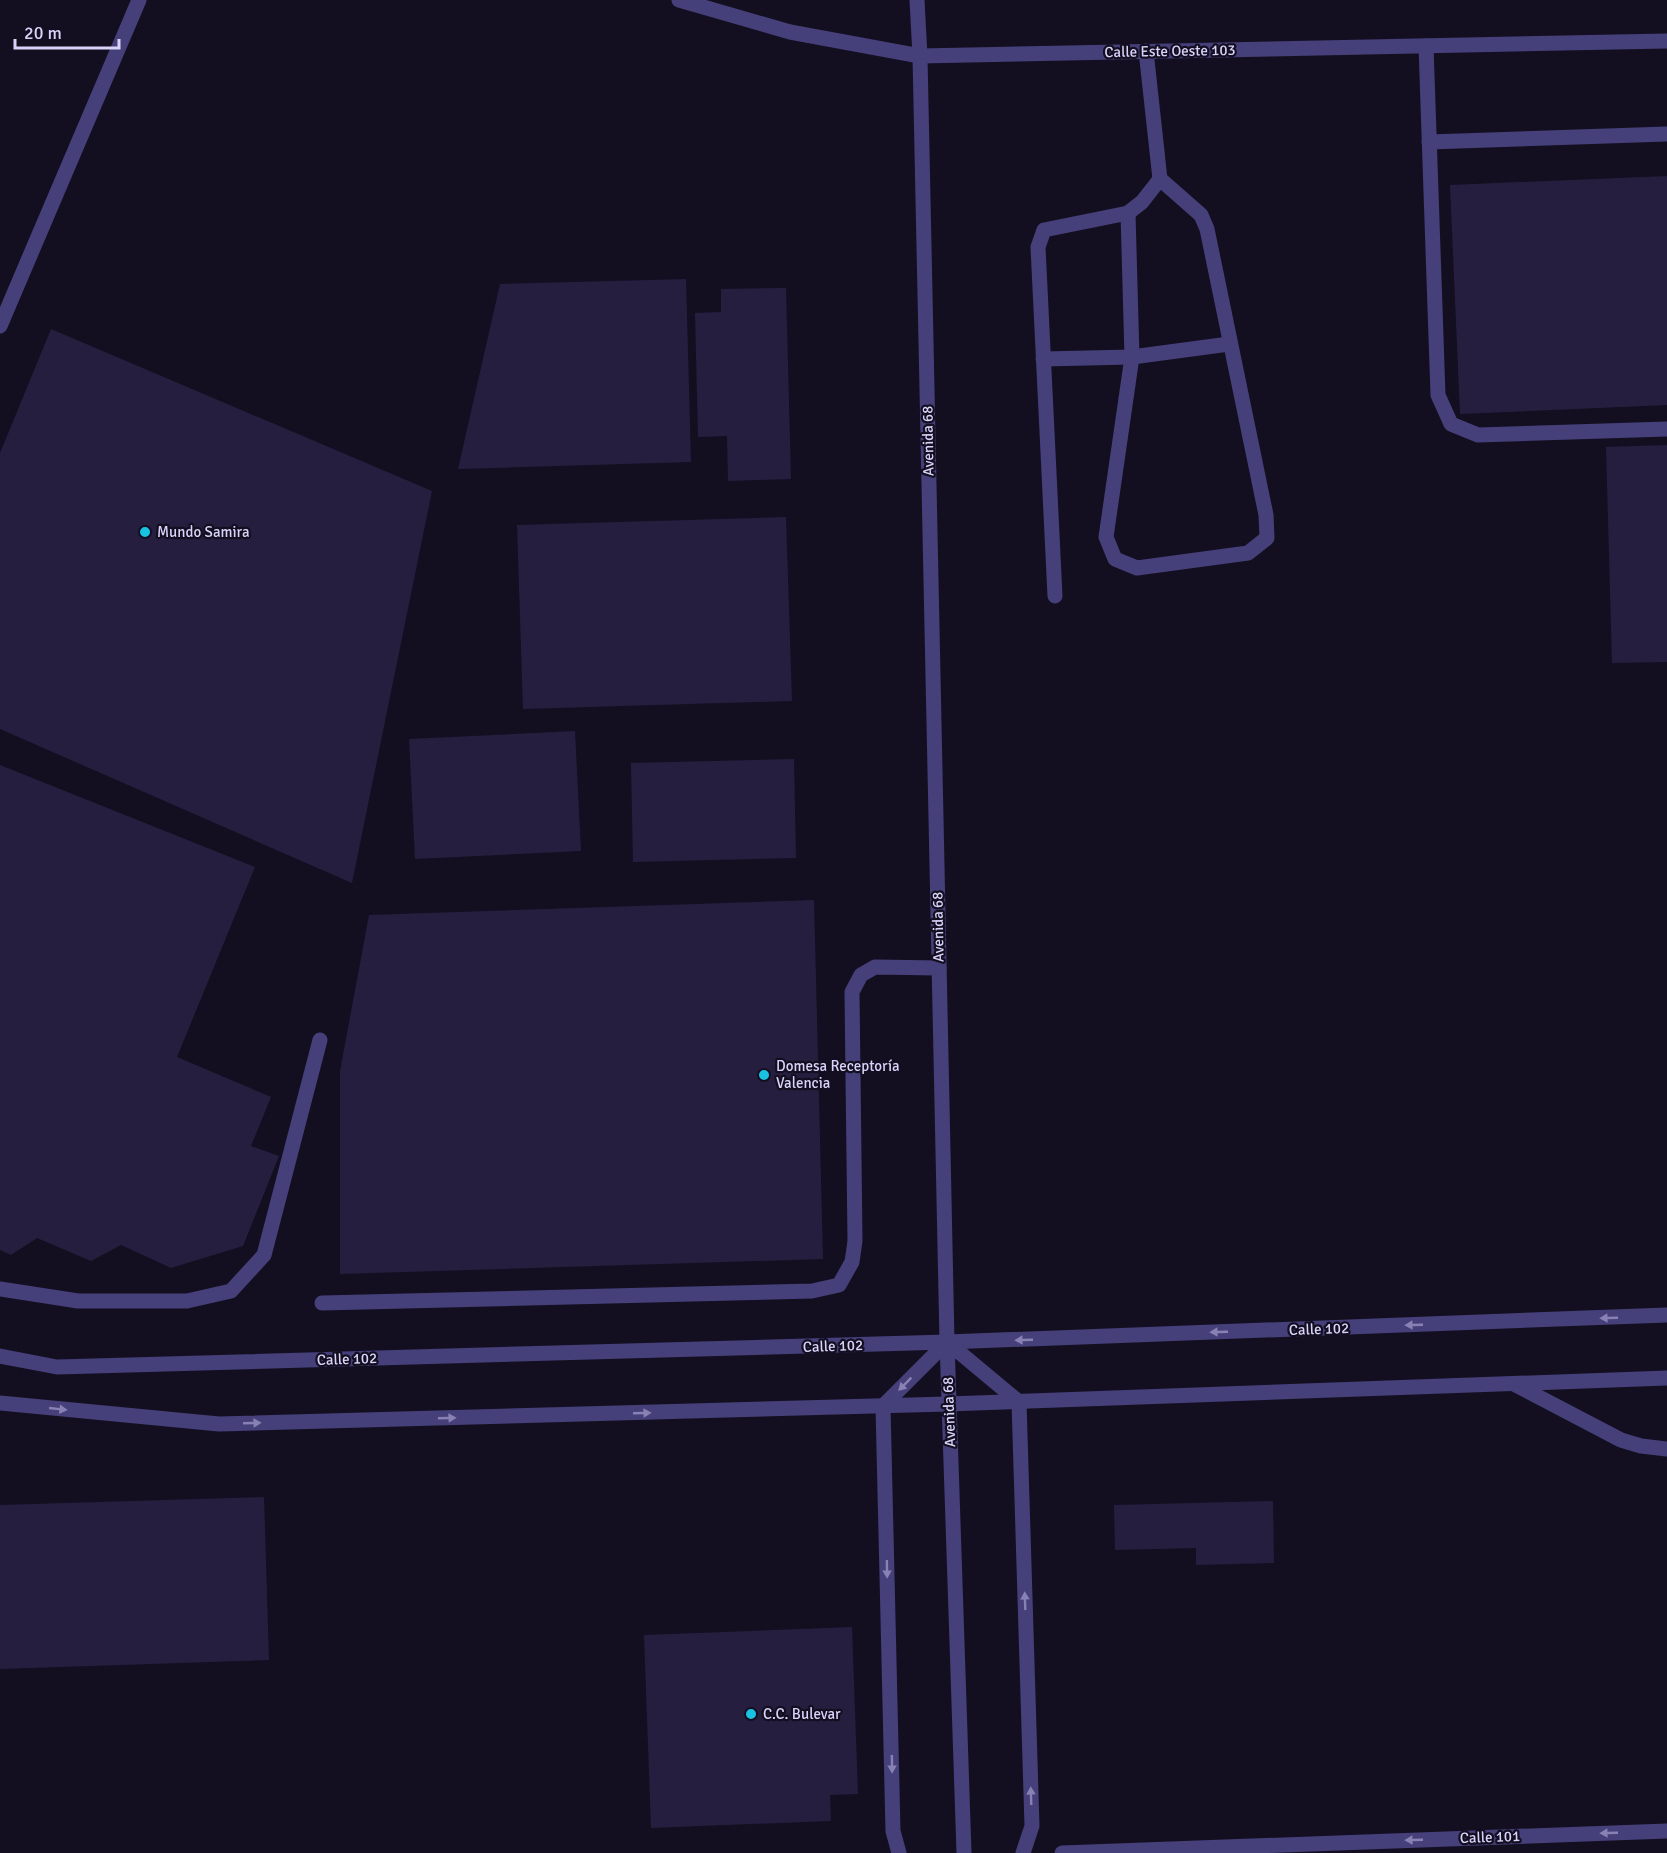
<svg xmlns="http://www.w3.org/2000/svg" width="1667" height="1853" viewBox="0 0 1667 1853" font-family="Signika,sans-serif">
	<rect width="100%" height="100%" fill="#130f20"/>
	<g fill="#261e3f">
		<polygon points="1667,176 1667,405 1460,414 1450,185"/>
		<polygon points="686,279 691,462 458,469 500,284"/>
		<polygon points="786,288 791,479 728,481 727,436 698,437 695,313 721,312 721,289"/>
		<polygon points="51,329 432,491 352,883 0,729 0,453"/>
		<polygon points="1667,445 1667,662 1612,663 1606,447"/>
		<polygon points="786,517 792,701 523,709 517,525"/>
		<polygon points="575,731 581,851 415,859 409,739"/>
		<polygon points="794,759 796,858 633,862 631,763"/>
		<polygon points="0,765 255,867 177,1057 271,1097 251,1146 279,1156 243,1246 171,1268 121,1245 91,1261 37,1238 11,1255 0,1250"/>
		<polygon points="814,900 823,1259 340,1274 340,1071 369,915"/>
		<polygon points="264,1497 269,1660 0,1669 0,1505"/>
		<polygon points="1273,1501 1274,1563 1196,1565 1196,1548 1115,1550 1114,1505"/>
		<polygon points="852,1627 858,1794 830,1795 831,1821 651,1828 644,1635"/>
	</g>
	<g fill="none" stroke-linecap="round" stroke-linejoin="round">
		<g stroke="#45407a" stroke-width="15">
			<polyline points="679,0 790,32 920,56 1667,41"/>
			<polyline points="917,0 920,56 947,1342 964,1853"/>
			<polyline points="1426,46 1438,395 1451,424 1478,435 1667,429"/>
			<polyline points="1429,142 1667,134"/>
			<polyline points="1128,213 1132,357 1106,537 1115,559 1137,568 1248,553 1267,538 1266,515 1207,229 1201,215 1160,179 1146,51"/>
			<polyline points="0,326 139,0"/>
			<polyline points="1043,359 1132,357 1229,344"/>
			<polyline points="1055,596 1038,247 1044,230 1128,213 1142,202 1160,179"/>
			<polyline points="0,1289 78,1301 187,1301 231,1291 264,1255 320,1040"/>
			<polyline points="322,1303 812,1291 839,1285 852,1262 855,1241 852,992 861,975 875,967 939,968"/>
			<polyline points="0,1356 57,1367 947,1342 1667,1315"/>
			<polyline points="1514,1384 1621,1440 1641,1446 1667,1449"/>
			<polyline points="0,1403 219,1424 948,1404 1667,1378"/>
			<polyline points="899,1853 893,1831 883,1406 947,1342 1019,1402 1032,1826 1023,1853"/>
			<polyline points="1062,1853 1667,1831"/>
		</g>
	</g>
	<defs><path id="oneway-solid" d="M-6-.8H1V-3.2L6.5 0L1 3.2V.8H-6Z" transform="scale(1.5)"/></defs>
	<g fill="#8882b4">
		<use href="#oneway-solid" transform="translate(1609 1318) rotate(178)"/>
		<use href="#oneway-solid" transform="translate(1414 1325) rotate(178)"/>
		<use href="#oneway-solid" transform="translate(1219 1332) rotate(178)"/>
		<use href="#oneway-solid" transform="translate(1024 1340) rotate(178)"/>
		<use href="#oneway-solid" transform="translate(905 1384) rotate(135)"/>
		<use href="#oneway-solid" transform="translate(58 1409) rotate(6)"/>
		<use href="#oneway-solid" transform="translate(642 1413) rotate(-2)"/>
		<use href="#oneway-solid" transform="translate(447 1418) rotate(-2)"/>
		<use href="#oneway-solid" transform="translate(252 1423) rotate(-2)"/>
		<use href="#oneway-solid" transform="translate(887 1569) rotate(89)"/>
		<use href="#oneway-solid" transform="translate(1025 1601) rotate(-92)"/>
		<use href="#oneway-solid" transform="translate(892 1764) rotate(89)"/>
		<use href="#oneway-solid" transform="translate(1031 1796) rotate(-92)"/>
		<use href="#oneway-solid" transform="translate(1609 1833) rotate(178)"/>
		<use href="#oneway-solid" transform="translate(1414 1840) rotate(178)"/>
	</g>
	<g fill="#19c2e0" stroke="#130f20" stroke-width="2">
		<circle cx="145" cy="532" r="6"/>
		<circle cx="764" cy="1075" r="6"/>
		<circle cx="751" cy="1714" r="6"/>
	</g>
	<g text-anchor="middle" dominant-baseline="central" stroke-width="4.5" stroke-linejoin="round" paint-order="stroke">
		<g font-size="15" fill="#d9d3fa" stroke="#130f20">
			<text transform="translate(1170 51) rotate(-1)">Calle Este Oeste 103</text>
			<text transform="translate(928 441) rotate(-91)">Avenida 68</text>
			<text transform="translate(938 927) rotate(-91)">Avenida 68</text>
			<text transform="translate(1319 1329) rotate(-2)">Calle 102</text>
			<text transform="translate(833 1346) rotate(-2)">Calle 102</text>
			<text transform="translate(347 1359) rotate(-2)">Calle 102</text>
			<text transform="translate(949 1412) rotate(-92)">Avenida 68</text>
			<text transform="translate(1490 1837) rotate(-2)">Calle 101</text>
		</g>
		<g font-size="15" fill="#d9d3fa" stroke="#130f20" text-anchor="start">
			<text x="157" y="532">Mundo Samira</text>
			<text x="776" y="1066">Domesa Receptoría<tspan x="776" dy="17">Valencia</tspan></text>
			<text x="763" y="1714">C.C. Bulevar</text>
		</g>
	</g>
	<path d="M15 39v9h104v-9" fill="none" stroke="#d9d3fa" stroke-width="3"/>
	<text x="24" y="39" font-size="18" fill="#d9d3fa" stroke="#130f20" stroke-width="4.5" paint-order="stroke">20 m</text>
</svg>
